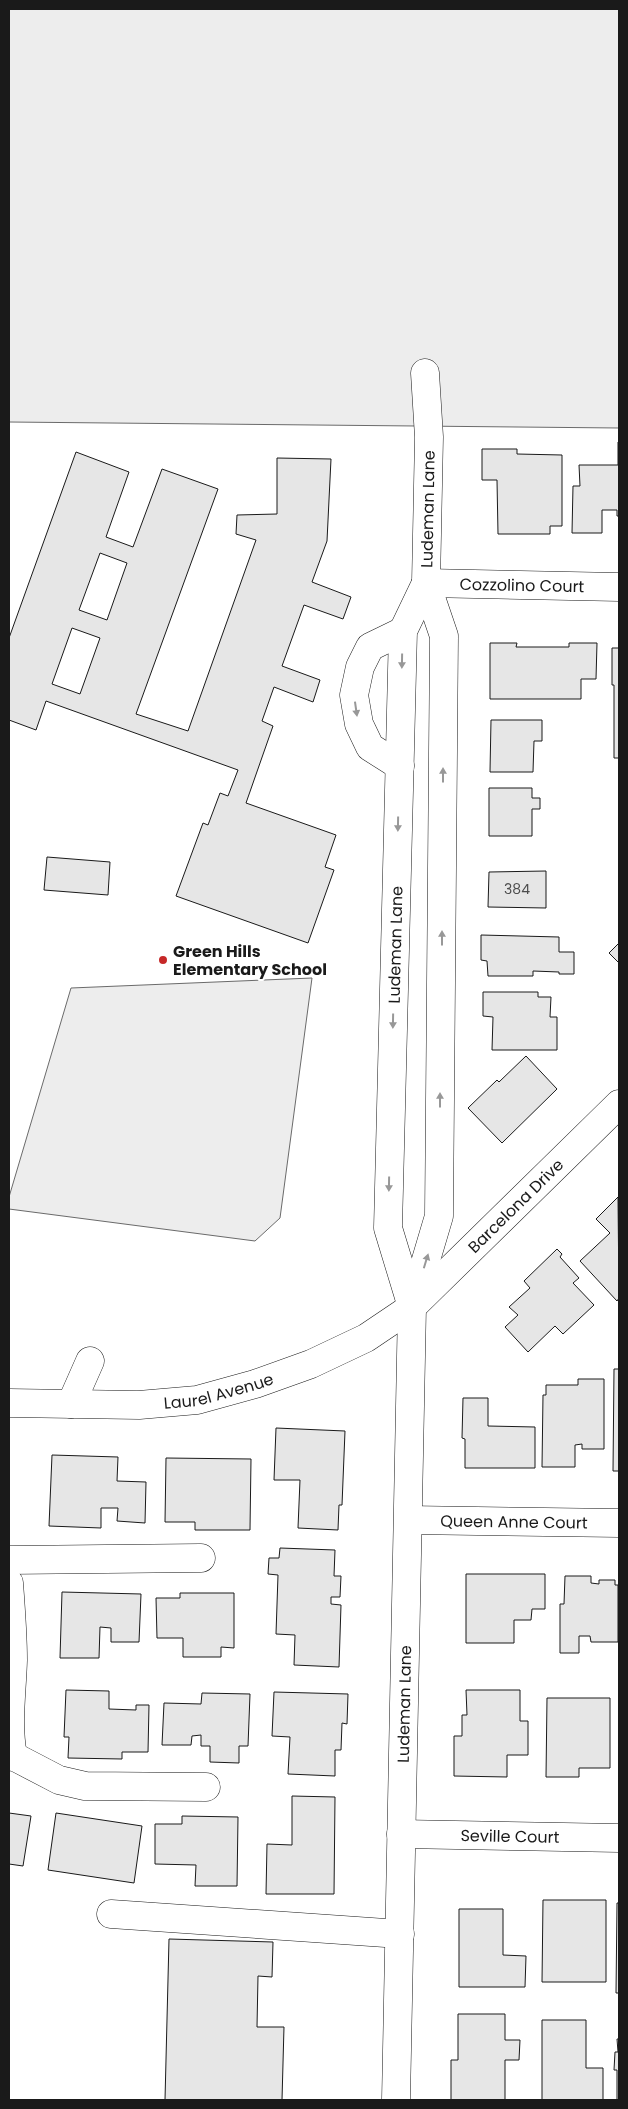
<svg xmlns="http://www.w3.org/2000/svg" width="628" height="2109" viewBox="0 0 628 2109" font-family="Poppins,sans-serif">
	<rect width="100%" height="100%" fill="#fff"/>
	<g fill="#ededed" stroke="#6a6a6a">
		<polygon points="9,9 619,9 619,428 9,422"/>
		<polygon points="312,978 280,1218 255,1241 9,1209 9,1197 71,988"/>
	</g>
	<g fill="#e6e6e6" stroke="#1a1a1a" fill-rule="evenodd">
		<polygon points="618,442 619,442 619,516 617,516 617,510 602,510 602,533 572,533 573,486 580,486 579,465 618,465"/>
		<polygon points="482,449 517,449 517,454 562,455 562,526 550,526 550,534 498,534 497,480 482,480"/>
		<path d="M76,452L129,472L106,537L133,547L162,469L218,489L136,714L188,731L256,540L236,534L237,515L277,514V458L331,459L327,541L312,582L351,597L343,619L304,605L282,666L320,680L313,702L274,687L262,721L273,726L246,803L336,835L325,867L334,870L308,943L176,896L203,823L208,825L220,793L228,796L238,770L46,701L36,730L9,720V638ZM100,553L127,563L107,620L79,610ZM72,628L100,638L80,694L52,684Z"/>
		<polygon points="490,643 517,643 516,647 569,647 569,643 597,643 596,679 581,679 581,699 490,699"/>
		<polygon points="612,648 619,648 619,758 614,758 614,685 612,685"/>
		<polygon points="491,720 542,720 542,741 534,741 533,772 490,772"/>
		<polygon points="489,788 532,788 532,798 540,798 540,809 532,809 532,836 489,836"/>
		<polygon points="47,857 110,862 108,895 44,890"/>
		<polygon points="546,871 546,908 488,907 489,872"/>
		<polygon points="481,935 559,937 559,952 574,952 574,974 559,974 559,972 533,971 533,976 488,976 487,961 481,960"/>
		<polygon points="619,943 619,963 609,953"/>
		<polygon points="483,992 538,992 538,997 551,997 550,1017 557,1017 557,1050 492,1050 493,1017 483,1016"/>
		<polygon points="526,1056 557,1089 502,1143 468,1108 497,1080 499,1082"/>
		<polygon points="618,1197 619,1298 617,1301 580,1261 610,1233 596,1219"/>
		<polygon points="557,1249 562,1254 560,1257 579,1278 573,1283 594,1305 563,1334 555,1326 528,1352 505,1327 518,1315 509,1307 530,1288 524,1281"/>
		<polygon points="614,1369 619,1369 619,1471 613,1471"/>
		<polygon points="578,1379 604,1379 604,1449 582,1449 582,1444 575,1445 575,1467 542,1467 543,1395 546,1395 546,1385 578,1385"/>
		<polygon points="463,1398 488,1398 488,1426 535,1427 535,1468 465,1468 465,1439 462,1438"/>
		<polygon points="276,1428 345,1431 342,1505 339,1505 338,1530 298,1528 300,1480 274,1480"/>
		<polygon points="52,1455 118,1457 117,1481 146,1482 145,1523 117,1521 118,1508 101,1508 101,1528 49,1526"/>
		<polygon points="166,1458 251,1459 250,1530 195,1530 195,1522 165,1522"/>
		<polygon points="280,1548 335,1550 334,1576 341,1576 340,1597 331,1597 331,1604 341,1605 339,1667 294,1665 295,1635 276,1634 278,1575 268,1574 269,1558 279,1558"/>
		<polygon points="466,1574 545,1574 545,1609 532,1609 531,1620 514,1620 514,1643 466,1643"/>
		<polygon points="565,1576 591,1576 591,1583 599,1584 599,1580 615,1580 615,1585 618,1585 618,1642 591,1642 590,1636 579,1636 579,1653 560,1653 560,1604 564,1604"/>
		<polygon points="62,1592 141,1594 139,1642 111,1642 111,1628 100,1627 99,1658 60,1658"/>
		<polygon points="180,1593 234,1593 234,1648 221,1647 221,1657 183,1657 183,1638 157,1638 156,1598 180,1598"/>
		<polygon points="66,1690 109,1691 109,1709 136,1710 136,1705 149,1705 148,1752 122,1752 122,1759 68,1758 69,1737 64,1737"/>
		<polygon points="466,1690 520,1690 520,1721 528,1721 528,1755 507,1755 507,1777 454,1776 454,1736 462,1736 462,1715 467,1715"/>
		<polygon points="274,1692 348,1694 347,1724 342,1723 341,1750 335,1750 335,1776 288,1774 290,1737 272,1736"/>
		<polygon points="202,1693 250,1694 248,1746 239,1746 239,1763 210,1762 210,1746 201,1746 201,1735 192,1736 191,1745 162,1745 164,1703 201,1704"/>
		<polygon points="547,1698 610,1698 610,1768 579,1768 579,1777 546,1777"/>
		<polygon points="292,1796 335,1797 334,1894 266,1894 267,1844 292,1845"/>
		<polygon points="9,1813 31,1816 23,1866 9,1864"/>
		<polygon points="56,1813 142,1826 134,1883 48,1870"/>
		<polygon points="182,1816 238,1817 237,1886 195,1886 196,1865 155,1864 155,1824 182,1824"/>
		<polygon points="543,1900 606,1900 606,1982 542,1982"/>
		<polygon points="617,1903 619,1903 619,1993 616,1993"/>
		<polygon points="459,1909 503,1909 503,1955 526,1956 525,1987 459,1987"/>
		<polygon points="169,1939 273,1942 272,1977 258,1976 257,2027 284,2027 282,2100 165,2100"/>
		<polygon points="458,2014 505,2014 505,2040 520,2040 519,2060 505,2060 505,2100 451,2100 451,2060 458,2060"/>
		<polygon points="542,2020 586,2020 586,2068 603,2068 603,2100 542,2100"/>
		<polygon points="617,2039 619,2039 619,2100 617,2100 617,2070 614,2070 615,2052 618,2052"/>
	</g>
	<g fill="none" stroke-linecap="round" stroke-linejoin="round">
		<defs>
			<g id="minor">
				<path id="s1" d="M426,583L619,587"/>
				<polyline points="400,766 370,747 359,724 354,695 360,667 370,647 403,631"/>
				<path id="s2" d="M412,1307L388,1228L403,631L426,583"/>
				<path id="s3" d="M9,1403L139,1405L197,1400L255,1384L311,1364L366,1338L412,1307L619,1104"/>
				<polyline points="71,1404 90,1361"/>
				<path id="s4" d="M409,1520L619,1523"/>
				<polyline points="9,1560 201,1558"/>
				<path d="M9,1583C11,1609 13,1635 13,1660C12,1693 7,1724 13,1756"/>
				<polyline points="9,1757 13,1756 59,1780 85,1786 206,1787"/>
				<path id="s5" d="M401,1834L619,1838"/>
				<polyline points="111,1914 400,1934"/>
				<path id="s6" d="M396,2100L412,1307L439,1216L444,636L426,583L429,437L425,373"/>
			</g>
		</defs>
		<use href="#minor" stroke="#1a1a1a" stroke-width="29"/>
		<use href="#minor" stroke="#fff" stroke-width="28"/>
	</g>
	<defs><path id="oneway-solid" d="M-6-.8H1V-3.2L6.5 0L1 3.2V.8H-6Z" transform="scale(1.25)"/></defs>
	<g fill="#989898">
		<use href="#oneway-solid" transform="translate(402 661) rotate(91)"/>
		<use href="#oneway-solid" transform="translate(356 709) rotate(82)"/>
		<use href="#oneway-solid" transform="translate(443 775) rotate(-90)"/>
		<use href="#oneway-solid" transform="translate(398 824) rotate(91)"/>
		<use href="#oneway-solid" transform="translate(442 938) rotate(-90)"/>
		<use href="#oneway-solid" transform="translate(393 1021) rotate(91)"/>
		<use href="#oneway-solid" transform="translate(440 1100) rotate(-90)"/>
		<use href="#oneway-solid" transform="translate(389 1184) rotate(91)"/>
		<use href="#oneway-solid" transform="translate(426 1261) rotate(-73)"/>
	</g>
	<circle fill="#c62828" stroke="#fff" stroke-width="2" cx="163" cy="960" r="5"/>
	<g text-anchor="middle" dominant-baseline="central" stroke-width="4" stroke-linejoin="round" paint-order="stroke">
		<g font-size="14" fill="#4d4d4d">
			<text x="517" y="889">384</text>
		</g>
		<g font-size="16" fill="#1a1a1a" stroke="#fff">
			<text stroke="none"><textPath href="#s6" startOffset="1598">Ludeman Lane</textPath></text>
			<text stroke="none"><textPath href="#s1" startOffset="96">Cozzolino Court</textPath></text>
			<text stroke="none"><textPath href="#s2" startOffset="366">Ludeman Lane</textPath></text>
			<text stroke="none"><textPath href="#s3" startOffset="569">Barcelona Drive</textPath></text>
			<text stroke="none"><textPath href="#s3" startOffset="211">Laurel Avenue</textPath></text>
			<text stroke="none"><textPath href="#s4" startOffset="105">Queen Anne Court</textPath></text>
			<text stroke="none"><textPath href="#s6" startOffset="396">Ludeman Lane</textPath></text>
			<text stroke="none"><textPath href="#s5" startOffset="109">Seville Court</textPath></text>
		</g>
		<g font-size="16" font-weight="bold" fill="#1a1a1a" stroke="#fff" text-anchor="start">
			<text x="173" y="951">Green Hills<tspan x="173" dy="18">Elementary School</tspan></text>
		</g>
	</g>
	<rect width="628" height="2109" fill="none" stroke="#1a1a1a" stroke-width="20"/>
</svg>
